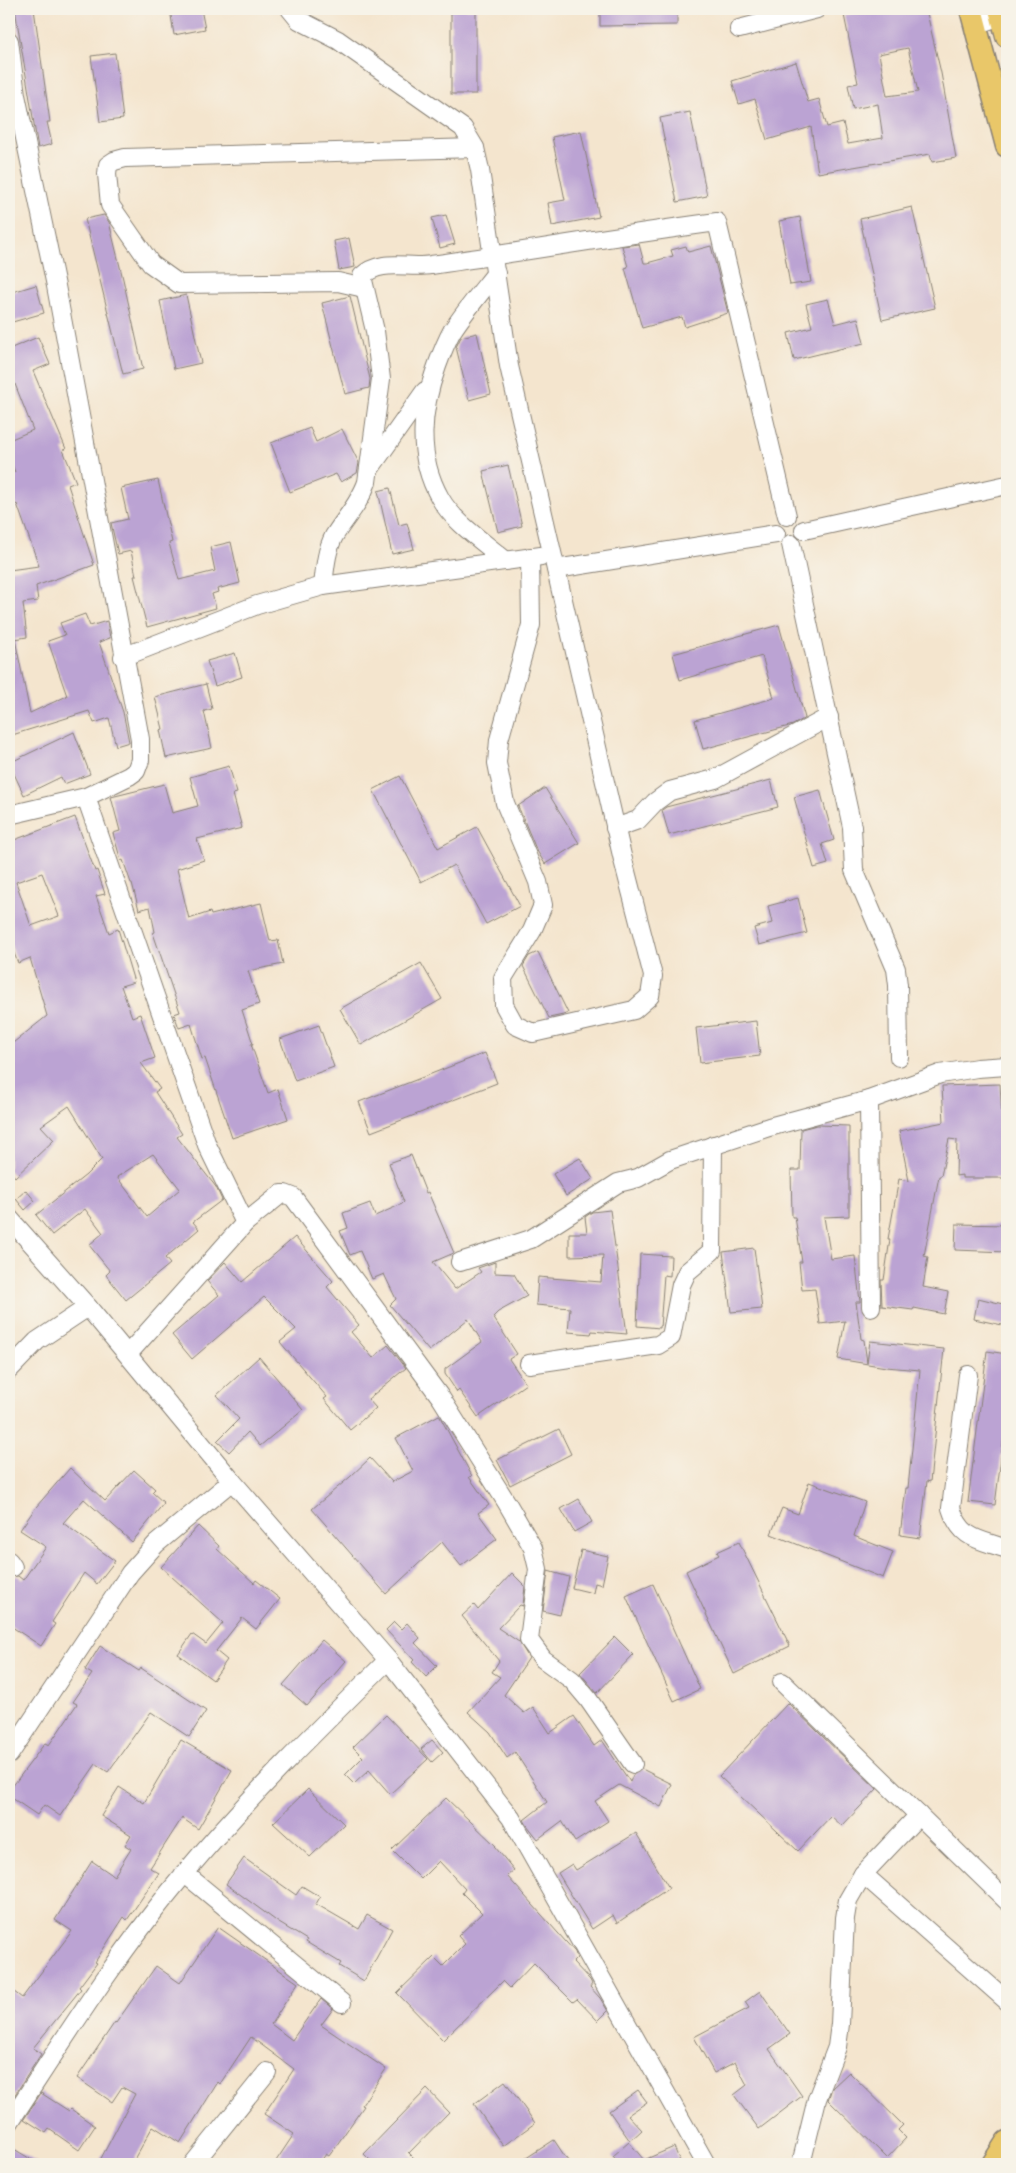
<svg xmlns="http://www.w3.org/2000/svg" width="1016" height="2173" viewBox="0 0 1016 2173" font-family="Dekko,sans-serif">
	<rect width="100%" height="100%" fill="#f7f3e8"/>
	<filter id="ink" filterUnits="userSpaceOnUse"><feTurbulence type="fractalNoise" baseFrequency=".02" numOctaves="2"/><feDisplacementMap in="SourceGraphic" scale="10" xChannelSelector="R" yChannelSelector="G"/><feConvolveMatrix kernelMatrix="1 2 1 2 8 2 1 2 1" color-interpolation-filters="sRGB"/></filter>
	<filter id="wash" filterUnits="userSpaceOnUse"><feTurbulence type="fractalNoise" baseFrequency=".0096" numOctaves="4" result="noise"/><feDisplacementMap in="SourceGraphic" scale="20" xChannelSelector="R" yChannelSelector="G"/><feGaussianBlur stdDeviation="1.12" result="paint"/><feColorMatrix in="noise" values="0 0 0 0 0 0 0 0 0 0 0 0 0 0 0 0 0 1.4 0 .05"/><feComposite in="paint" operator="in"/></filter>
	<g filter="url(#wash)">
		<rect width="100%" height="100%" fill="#f4e5ce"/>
		<g id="blocks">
			<g fill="#bba3d3" fill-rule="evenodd">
				<polygon points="15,9 34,9 50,122 47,122 52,144 38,148"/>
				<polygon points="170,9 201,9 205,29 174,35"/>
				<rect x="451" y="9" width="25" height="85"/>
				<polygon points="600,9 677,9 677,25 600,26"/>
				<path d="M875,9H926L941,73L956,158L932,162L930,154L818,173L811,127L767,140L755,99L739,104L732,81L796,62L808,102L819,99L827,127L843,123L848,144L883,138L878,104L853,109L848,85L858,83L844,15ZM908,48L918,92L887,96L879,54Z"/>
				<polygon points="115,53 123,119 100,122 91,56"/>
				<polygon points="690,112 707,196 677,202 660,118"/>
				<polygon points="581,131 599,217 552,226 548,203 565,200 552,137"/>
				<polygon points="912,207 935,308 882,320 860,219"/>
				<polygon points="104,215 109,222 123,279 143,369 123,374 85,219"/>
				<polygon points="446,215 455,244 440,248 432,218"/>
				<polygon points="800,217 811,282 790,285 779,221"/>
				<polygon points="349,238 355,267 339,270 334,241"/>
				<polygon points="639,244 644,263 647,263 673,256 671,250 686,246 688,252 711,246 728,313 685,327 682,317 642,328 625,268 628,267 622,246"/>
				<polygon points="36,285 44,313 9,323 9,293"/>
				<polygon points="186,295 201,363 174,369 160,301"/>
				<polygon points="350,296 370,379 369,388 345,394 322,303"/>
				<polygon points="828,299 835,324 858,318 864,343 794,360 788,333 812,327 806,304"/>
				<polygon points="477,333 491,394 469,400 456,347 461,337"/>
				<polygon points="38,337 50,364 33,371 66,449 63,450 76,482 68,485 94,565 36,586 38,601 23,603 27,637 15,639 30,713 67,696 48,641 65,635 60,623 85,614 90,626 107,621 110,638 99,642 123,712 129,742 116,746 109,718 94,723 89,711 9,736 9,570 39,566 17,504 15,505 9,487 9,474 15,472 9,457 9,440 33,430 13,379 9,381 9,349"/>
				<polygon points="310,428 316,442 342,429 359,463 357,473 341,482 336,474 290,492 271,443"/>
				<polygon points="508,465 522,526 498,532 483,471"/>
				<polygon points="158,480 172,542 169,543 179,580 215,571 210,547 231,542 240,583 217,589 218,592 212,594 216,608 147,627 134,576 136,576 131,551 118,554 111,523 128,519 121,488"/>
				<polygon points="390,488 399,525 407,523 414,549 392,554 378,491"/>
				<polygon points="779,625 805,718 793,725 703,749 695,720 774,698 762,656 680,680 673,654"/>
				<polygon points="235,653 242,677 215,686 207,661"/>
				<polygon points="206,684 212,709 204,711 212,748 166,758 160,730 163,729 155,697"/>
				<polygon points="74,732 90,774 64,784 61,777 24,795 9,763"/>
				<polygon points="229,766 237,793 233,794 242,828 197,839 204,860 177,869 189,919 210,912 211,915 261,903 270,941 278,940 283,964 248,971 259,1004 242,1010 253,1044 251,1044 268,1093 278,1089 288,1119 232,1138 205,1058 202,1059 191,1024 179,1028 174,1014 180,1012 153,933 155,932 150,907 139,910 132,883 131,883 123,860 121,861 113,833 120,831 111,797 164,784 172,813 198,806 190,777"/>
				<polygon points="400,776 438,848 477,827 520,906 486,924 454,865 421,882 373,790"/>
				<polygon points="771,780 778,807 669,835 662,810 666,807"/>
				<polygon points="545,788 579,843 545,864 536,849 518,806"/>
				<polygon points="820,790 834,840 822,844 828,864 814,868 794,797"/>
				<path d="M75,817L95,871L97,870L105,894L96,896L109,933L118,929L134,982L121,986L132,1017L140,1014L155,1058L141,1063L160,1089L155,1092L182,1134L177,1137L216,1187L222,1200L193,1222L199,1229L165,1258L170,1264L126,1300L106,1275L110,1271L89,1245L103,1233L85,1209L52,1235L36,1215L86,1175L102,1159L69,1106L41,1126L54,1140L15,1177L9,1170V1046L47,1016L30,958L18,963L9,941V842ZM42,873L59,916L31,926L16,882ZM153,1154L180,1189L147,1217L117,1177Z"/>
				<polygon points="798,898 807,933 759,945 754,928 772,923 768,906"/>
				<polygon points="538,952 568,1013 563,1015 549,1018 523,966 529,956"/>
				<polygon points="421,963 442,999 361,1045 340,1009"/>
				<polygon points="756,1021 760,1056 700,1063 696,1028"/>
				<polygon points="319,1025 334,1067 295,1081 280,1039"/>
				<polygon points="485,1053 497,1083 371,1132 359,1102"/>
				<polygon points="1000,1084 1002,1118 1007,1118 1007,1178 962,1178 962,1175 956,1176 957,1140 949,1139 941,1176 939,1176 924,1256 928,1257 923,1287 948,1292 944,1314 914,1308 913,1310 882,1306 881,1280 884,1280 890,1239 888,1239 899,1179 909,1181 899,1131 944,1122 942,1086"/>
				<polygon points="817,1125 849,1126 849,1216 824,1217 831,1259 855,1256 860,1302 856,1302 861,1339 864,1340 867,1363 870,1341 944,1349 930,1482 927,1481 920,1538 900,1535 906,1488 908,1488 920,1370 886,1367 838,1359 845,1321 820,1324 815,1289 802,1290 799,1262 802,1262 795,1217 792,1217 791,1170 800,1170 801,1129"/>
				<polygon points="411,1155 426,1193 428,1192 454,1253 433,1262 455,1289 481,1272 478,1268 495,1262 495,1273 514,1274 527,1296 498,1312 493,1317 517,1354 509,1359 526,1384 478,1417 459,1390 457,1392 445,1374 445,1369 482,1342 468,1319 429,1351 390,1305 396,1299 384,1274 372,1279 360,1251 350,1255 340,1231 348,1228 343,1213 370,1203 375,1216 402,1204 404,1202 389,1163"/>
				<polygon points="580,1158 593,1179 566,1196 553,1174"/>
				<polygon points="26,1190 35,1201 25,1210 16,1199"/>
				<polygon points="610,1210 627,1334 592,1331 591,1334 568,1332 570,1308 536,1305 538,1277 601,1282 603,1255 569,1256 569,1233 587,1233 585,1217 592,1212"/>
				<polygon points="956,1224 1007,1225 1007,1252 955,1250"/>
				<polygon points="295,1237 333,1281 327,1287 359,1325 351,1332 373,1358 388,1345 406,1368 368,1399 376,1408 350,1430 324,1399 327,1397 280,1342 296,1329 264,1297 192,1359 172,1335 219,1295 207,1281 225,1262 242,1282"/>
				<polygon points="754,1248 762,1309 731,1312 723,1252"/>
				<polygon points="640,1254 671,1256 670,1276 664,1275 660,1328 637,1326"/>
				<polygon points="978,1298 1007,1305 1007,1326 974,1319"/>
				<polygon points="987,1351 1007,1354 1007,1411 995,1505 968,1502"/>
				<polygon points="259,1357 303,1410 260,1446 248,1432 229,1452 217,1441 239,1419 217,1395"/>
				<polygon points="439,1415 472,1476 469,1477 489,1505 478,1513 497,1539 461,1566 442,1542 386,1594 312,1509 350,1477 370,1458 392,1482 413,1471 396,1438"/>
				<polygon points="559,1429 571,1454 510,1485 497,1460"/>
				<polygon points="70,1468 105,1501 134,1470 155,1489 152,1492 164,1503 132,1542 84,1499 63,1523 115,1561 97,1584 84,1573 52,1622 55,1624 41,1646 9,1625 9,1577 18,1576 23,1580 46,1547 20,1530 36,1507"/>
				<polygon points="809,1482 865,1502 854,1536 893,1552 883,1578 771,1534 782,1508 798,1514"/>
				<polygon points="579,1499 592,1522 574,1532 561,1509"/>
				<polygon points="198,1526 219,1546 217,1549 254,1583 256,1580 280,1599 256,1629 242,1618 216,1651 227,1660 213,1680 178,1654 192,1634 206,1644 223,1623 161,1567"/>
				<polygon points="739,1542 790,1646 734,1674 686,1571 719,1555 717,1552"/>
				<polygon points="581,1550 608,1556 602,1585 595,1583 593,1593 572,1588"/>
				<polygon points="548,1571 569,1577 560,1615 543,1611"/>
				<polygon points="512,1573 525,1586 523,1606 520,1605 498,1628 519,1642 529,1658 504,1695 524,1713 533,1707 550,1733 574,1716 594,1746 602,1740 630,1782 633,1775 642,1769 672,1784 661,1807 619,1785 595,1801 608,1821 575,1842 562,1821 538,1839 527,1825 524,1820 547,1802 515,1752 507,1758 490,1732 468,1712 500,1677 492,1672 499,1661 462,1616 474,1605 478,1610"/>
				<polygon points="653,1584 700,1689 674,1701 626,1596"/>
				<polygon points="394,1622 401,1629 407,1623 420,1638 415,1643 437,1666 426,1677 412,1662 414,1660 386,1630"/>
				<polygon points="615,1637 633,1655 597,1693 580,1673"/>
				<polygon points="322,1640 346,1661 307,1706 283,1685"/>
				<polygon points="100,1646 139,1671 141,1668 206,1711 189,1737 151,1712 108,1772 96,1764 60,1816 44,1805 37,1815 9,1796 9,1791 45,1743 49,1745 77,1704 73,1702 92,1674 85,1670"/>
				<polygon points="788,1703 877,1789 842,1826 831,1816 798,1851 719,1776"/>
				<polygon points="386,1715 428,1759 390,1794 369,1770 354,1784 345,1775 363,1757 353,1747"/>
				<polygon points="181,1740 232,1770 198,1829 182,1818 150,1868 159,1873 127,1920 124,1917 95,1962 97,1963 79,1987 81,1989 33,2048 41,2054 9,2104 9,1988 22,1998 72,1931 55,1920 92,1861 114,1876 131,1849 125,1845 131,1835 101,1816 119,1787 144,1803"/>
				<polygon points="432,1740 443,1752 432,1762 421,1749"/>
				<polygon points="308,1789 344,1824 310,1857 273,1823"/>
				<polygon points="446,1798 496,1846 495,1847 514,1870 507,1876 575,1952 577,1958 573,1962 590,1980 592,1984 590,1987 600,1998 608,2011 598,2021 577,1999 573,2002 534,1963 510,1988 503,1981 443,2040 397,1993 434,1957 443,1966 465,1944 458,1936 482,1913 462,1893 465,1889 439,1861 421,1879 392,1850"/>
				<polygon points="636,1833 669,1888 617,1923 613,1915 592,1929 558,1873 572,1864 576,1870"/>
				<polygon points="244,1858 296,1895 302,1886 320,1897 316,1904 359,1929 367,1915 392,1929 364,1981 339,1966 341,1963 306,1942 307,1940 279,1923 226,1884"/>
				<polygon points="218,1927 298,1983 271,2024 292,2040 321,1999 333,2009 321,2025 386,2069 362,2105 364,2106 329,2156 326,2154 319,2164 274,2164 294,2134 264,2114 294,2069 251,2037 220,2084 218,2082 180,2143 153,2126 132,2164 98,2164 135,2094 122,2087 112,2102 77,2078 115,2022 116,2023 156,1966 180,1983"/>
				<polygon points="760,1991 790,2034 769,2049 802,2096 759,2129 734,2095 747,2085 735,2062 714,2073 694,2037 749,2008 745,2002"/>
				<polygon points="849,2072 903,2125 898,2130 906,2138 887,2158 828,2100 832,2088"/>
				<polygon points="505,2081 535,2123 503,2146 474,2104"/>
				<polygon points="427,2089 449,2112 409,2153 420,2164 374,2164 364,2154"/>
				<polygon points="638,2090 647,2102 628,2115 642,2130 630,2141 609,2111"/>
				<polygon points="41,2093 69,2111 71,2109 95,2126 79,2150 49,2129 46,2133 24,2119"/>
				<polygon points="554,2140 570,2164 517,2164"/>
				<polygon points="629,2142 644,2160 674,2147 681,2164 620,2164 613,2156"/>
				<polygon points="9,2146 39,2164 9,2164"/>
			</g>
		</g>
	</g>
	<g filter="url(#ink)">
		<use href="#blocks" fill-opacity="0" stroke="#888075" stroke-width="1"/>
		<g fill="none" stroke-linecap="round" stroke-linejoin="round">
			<defs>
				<g id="minor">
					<polyline points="290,9 299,20 338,40 463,128 475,148 480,170 509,366 623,860 653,976 650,996 634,1010 533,1033 515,1025 504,1005 503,978 532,931 543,905 538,882 505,803 497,763 499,740 531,625 530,557"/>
					<polyline points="975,25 1007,14"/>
					<polyline points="739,29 817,9"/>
					<polyline points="9,41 16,95 56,286 140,739 140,760 136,771 129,776 86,797 9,815"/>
					<path d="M496,273C481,292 465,311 452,331C446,342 441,355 437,366C421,410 416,455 440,498C453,522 485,543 506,561"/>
					<polyline points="364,288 338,282 179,284 151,264 110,205 107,174 108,165 114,161 125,158 475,148"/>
					<polyline points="369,470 425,391"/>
					<polyline points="804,530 1007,485"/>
					<polyline points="791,544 852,827 854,870 896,969 898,985 899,1057"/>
					<polyline points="556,569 776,534"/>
					<path d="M323,586C325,569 326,551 334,536C345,518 360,503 367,482L381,379L375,331L362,276C381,258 408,269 431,265C526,251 621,235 717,222L787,516"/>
					<polyline points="123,657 257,605 323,586 541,556"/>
					<polyline points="86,797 207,1145 245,1223"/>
					<polyline points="615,828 638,820 655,802 670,791 715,779 829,717"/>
					<polyline points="869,1100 871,1307"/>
					<polyline points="9,1218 88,1307 232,1481 388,1660 511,1818 706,2164"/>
					<polyline points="460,1262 531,1239 618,1183 638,1178 670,1160 769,1127 869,1100 940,1074 977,1068 1007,1066"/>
					<polyline points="128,1354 245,1223 281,1194 285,1194 293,1197 441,1398 507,1503 533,1548 538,1569 529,1640 543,1659 572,1680 588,1699 633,1764"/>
					<polyline points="529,1364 658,1345 671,1337 681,1285 687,1272 712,1251 713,1145"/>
					<polyline points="9,1370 37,1341 88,1307"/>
					<path d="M968,1375L951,1508C961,1540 979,1539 1007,1549"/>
					<polyline points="9,1561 13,1567"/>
					<polyline points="782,1682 1007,1901"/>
					<polyline points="9,1755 130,1573 156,1544 232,1481"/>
					<polyline points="184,1873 342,2003"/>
					<polyline points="863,1874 1007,2001"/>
					<path d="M9,2123C64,2039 119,1951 185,1873C248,1798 318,1729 388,1660"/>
					<polyline points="193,2164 267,2072"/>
					<polyline points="801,2164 817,2099 837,2047 840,2024 845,1918 848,1900 863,1874 919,1815"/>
				</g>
				<g id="major">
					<polyline points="971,9 1007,146"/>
					<polyline points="1000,9 1007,36"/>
					<polyline points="993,2164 1007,2142"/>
				</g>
			</defs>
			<use href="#minor" stroke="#888075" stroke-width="20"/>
			<use href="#major" stroke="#888075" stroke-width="25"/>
			<use href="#minor" stroke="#fff" stroke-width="18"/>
			<use href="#major" stroke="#e9c769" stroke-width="22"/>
		</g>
	</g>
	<rect width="1016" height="2173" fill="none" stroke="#f7f3e8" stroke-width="30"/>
</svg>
